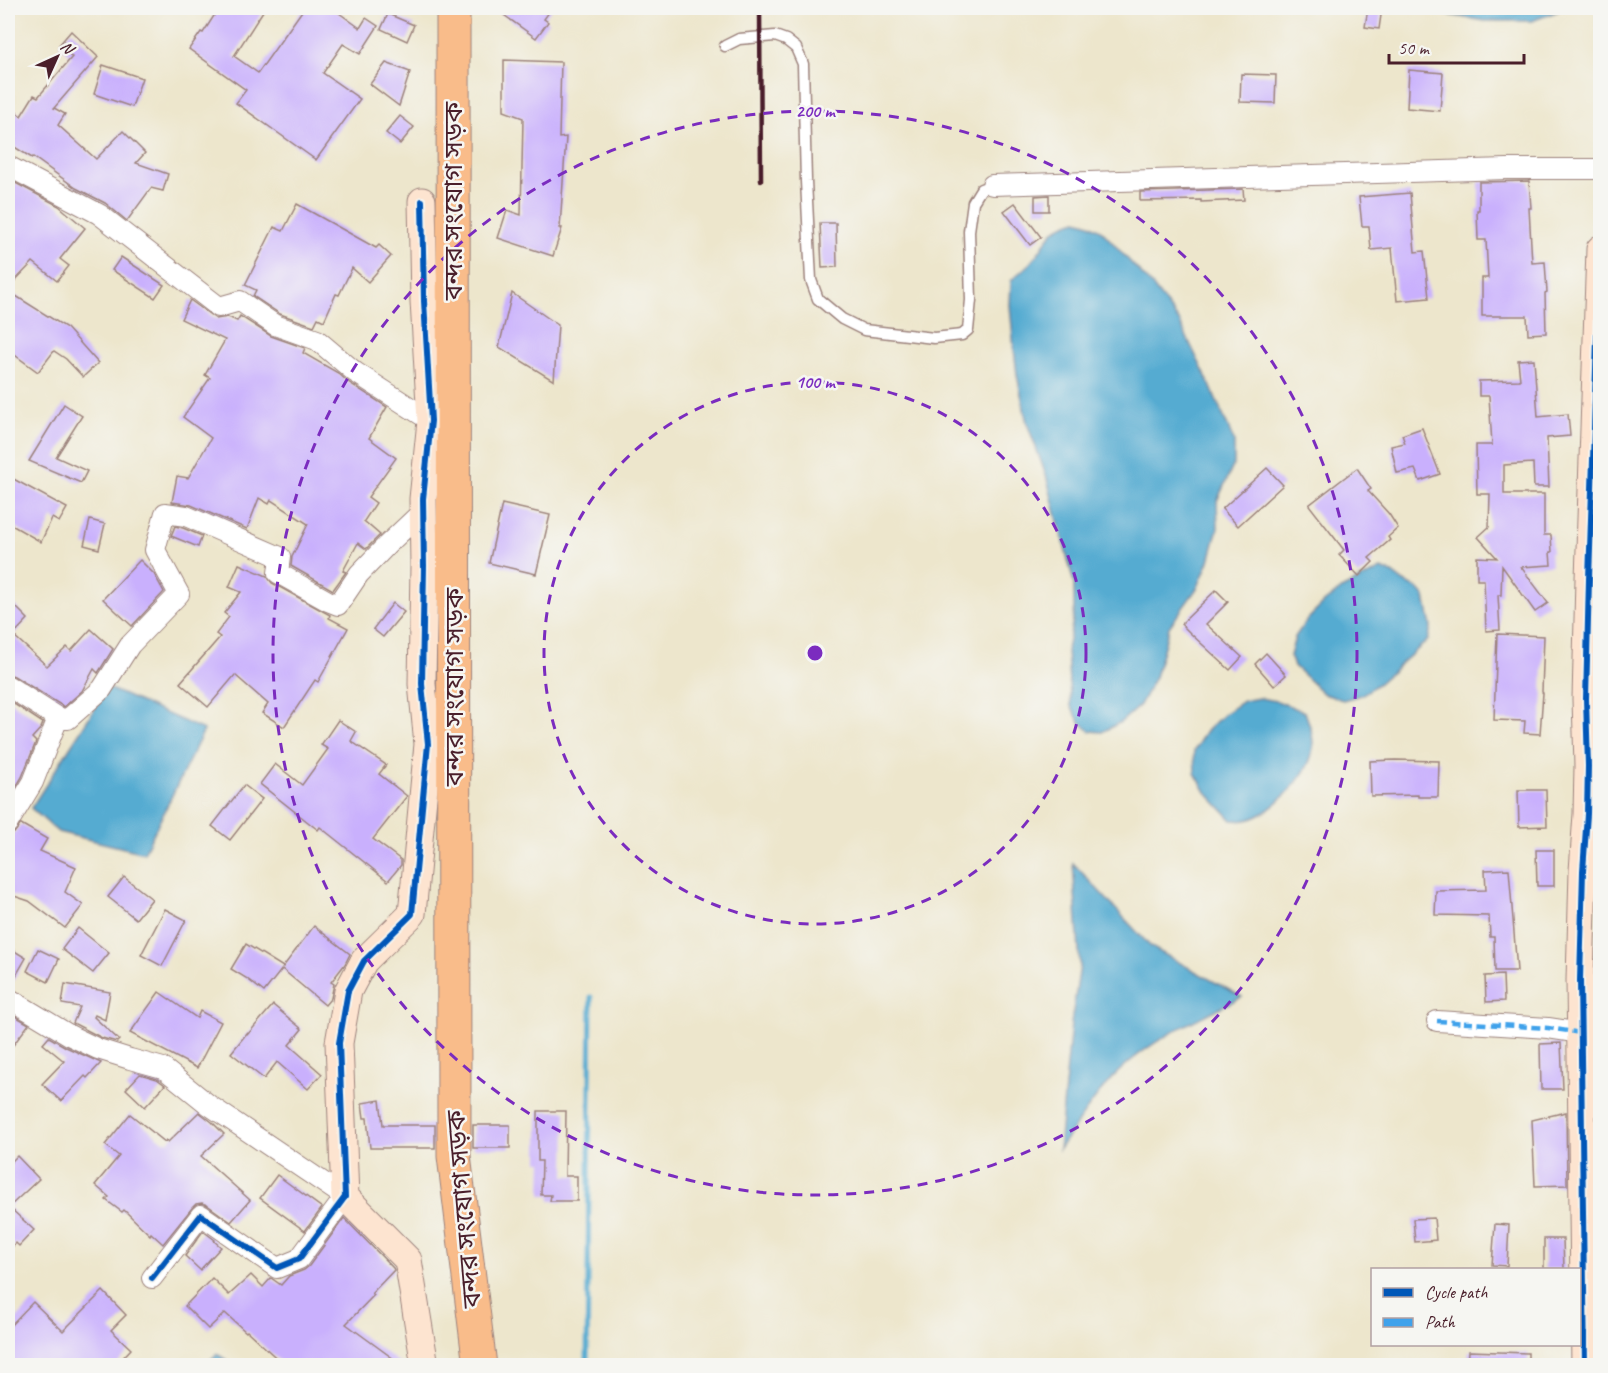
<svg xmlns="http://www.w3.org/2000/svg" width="1608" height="1373" viewBox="0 0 1608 1373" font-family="Caveat,'Noto Sans Bengali',sans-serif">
	<rect width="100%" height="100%" fill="#f6f6f2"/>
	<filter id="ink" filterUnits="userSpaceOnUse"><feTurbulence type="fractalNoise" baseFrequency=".0167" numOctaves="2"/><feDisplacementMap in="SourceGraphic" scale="12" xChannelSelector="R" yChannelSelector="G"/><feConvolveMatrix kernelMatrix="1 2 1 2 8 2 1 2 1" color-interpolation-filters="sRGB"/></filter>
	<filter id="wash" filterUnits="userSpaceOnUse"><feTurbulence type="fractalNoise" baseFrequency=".008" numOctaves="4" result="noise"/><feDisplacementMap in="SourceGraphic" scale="24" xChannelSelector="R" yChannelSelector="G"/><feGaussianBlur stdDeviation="1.35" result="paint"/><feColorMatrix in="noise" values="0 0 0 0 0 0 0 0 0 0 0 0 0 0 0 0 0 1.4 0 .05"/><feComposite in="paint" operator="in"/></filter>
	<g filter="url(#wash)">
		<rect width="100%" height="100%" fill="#ede6cc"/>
		<g fill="#55abd1" stroke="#50657e" stroke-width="1.5">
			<polygon points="1419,8 1561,8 1558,11 1532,21 1485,21 1449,15"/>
			<path d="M1077,220L1090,224L1102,231L1155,289L1179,321L1210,385L1234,441V464L1217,501L1218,528L1209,561L1198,587L1169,627L1163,650L1155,677L1140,705L1121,722L1102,732L1090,731L1080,722L1071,706L1069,683L1067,650L1074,615V583L1046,475L1027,423L1017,375L1013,339L1010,305L1011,281C1017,274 1026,268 1032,261C1051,239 1045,229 1077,220Z"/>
			<polygon points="1381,569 1392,573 1404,582 1417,588 1425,597 1431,627 1428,640 1379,683 1361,695 1343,700 1324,694 1294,666 1290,656 1295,637 1307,620 1325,602 1343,588"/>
			<polygon points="108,688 204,730 144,853 58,832 31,808"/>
			<path d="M1259,698L1277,701L1305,712C1310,726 1315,738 1312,753C1308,776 1270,816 1246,820C1242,821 1237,820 1232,820L1206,792L1195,773L1194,751L1205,732L1225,713L1243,701Z"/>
			<path d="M1073,863L1151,947L1242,997C1194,1020 1141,1044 1106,1085C1089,1105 1074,1128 1059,1149L1071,1024L1080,966Z"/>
			<polygon points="217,1354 234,1365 205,1365"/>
		</g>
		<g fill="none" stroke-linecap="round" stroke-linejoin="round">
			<polyline stroke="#55abd1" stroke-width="5" points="587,1366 591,997"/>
		</g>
		<g id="blocks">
			<g fill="#c9b0fd">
				<polygon points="219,8 265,8 234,56 258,73 304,8 332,8 360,28 366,18 378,26 360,54 343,44 323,73 360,99 316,160 236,103 246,90 189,49 201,32 203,33"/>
				<polygon points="494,8 552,8 544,19 548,22 536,38"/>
				<polygon points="1368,8 1382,8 1379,29 1365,27"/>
				<polygon points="388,14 414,25 407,41 381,29"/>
				<polygon points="71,31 98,57 54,108 65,114 58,125 96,159 123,131 145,153 136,163 168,174 163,191 151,188 127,221 105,203 76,188 33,157 32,158 8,143 8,105 21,116 34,95 38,97 72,57 59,45"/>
				<polygon points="504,60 561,62 559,138 566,137 560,228 562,228 553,256 498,238 507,210 521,215 523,118 504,111"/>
				<polygon points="386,63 410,72 399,106 370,84"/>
				<polygon points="103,65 142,78 132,107 94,94"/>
				<polygon points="1409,70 1443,73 1440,111 1407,108"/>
				<polygon points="1241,74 1276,75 1275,103 1240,102"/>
				<polygon points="400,116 414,127 400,144 386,133"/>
				<polygon points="8,179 59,206 85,228 60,259 69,266 57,281 33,262 8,288"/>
				<polygon points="1529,181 1531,208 1529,208 1532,263 1545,262 1547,292 1545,293 1546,333 1528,334 1527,316 1482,316 1482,278 1488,278 1486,240 1478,240 1477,210 1479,210 1479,182"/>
				<polygon points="1243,189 1244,200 1201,202 1201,200 1140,201 1140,192"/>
				<polygon points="1410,193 1415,252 1424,251 1429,298 1397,301 1392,248 1371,250 1369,226 1362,226 1359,197"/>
				<polygon points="1049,195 1049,211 1035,211 1035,196"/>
				<polygon points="1015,203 1041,237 1030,245 1004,211"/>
				<polygon points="297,204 376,248 379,245 391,256 368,282 352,268 339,295 336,294 324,321 318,318 314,326 280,314 253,296 256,290 245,285 274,227 283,231"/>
				<polygon points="820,223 836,223 837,267 822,268"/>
				<polygon points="121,257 164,285 155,298 112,270"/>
				<polygon points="8,291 67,328 98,363 83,377 66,359 54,351 38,372 8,350"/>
				<polygon points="512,293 558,325 554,381 499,347"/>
				<polygon points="190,300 216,319 228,317 237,321 240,316 271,336 305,348 303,353 338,373 348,382 387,407 369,438 396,458 368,497 376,503 364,521 380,535 366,549 358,543 343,571 346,572 333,590 291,566 292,557 308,524 271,500 269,504 259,498 247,529 191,505 172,502 177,476 188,478 211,438 183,417 210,378 205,375 225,340 181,319"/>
				<polygon points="1534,359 1538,417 1568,414 1570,436 1547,438 1549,487 1534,487 1533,463 1504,465 1504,494 1544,494 1544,535 1551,535 1552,552 1550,552 1551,565 1521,567 1548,603 1535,612 1502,566 1501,595 1498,595 1500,630 1486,631 1484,580 1477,580 1477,557 1497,558 1478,537 1489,527 1490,494 1477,494 1476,445 1492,445 1489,396 1479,396 1479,381 1520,380 1518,360"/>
				<polygon points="64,404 82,416 56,457 87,471 81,483 29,461"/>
				<polygon points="1422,428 1440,474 1420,481 1415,469 1397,473 1391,446 1405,443 1402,435"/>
				<polygon points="1267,468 1283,485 1238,526 1222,509"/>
				<polygon points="1357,468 1371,489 1368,491 1389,514 1398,528 1388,537 1390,540 1369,558 1373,562 1359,576 1339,555 1344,550 1309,505"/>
				<polygon points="8,476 67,508 59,522 52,518 41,542 8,523"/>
				<polygon points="502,504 550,515 536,574 489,563"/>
				<polygon points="90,520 105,524 99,549 84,545"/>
				<polygon points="175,526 183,528 202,536 198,547 171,536"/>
				<polygon points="140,560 154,574 164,592 132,626 103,599"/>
				<polygon points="239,564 267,576 272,583 330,615 329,618 348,628 318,682 315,680 284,727 262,713 268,704 235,675 208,707 180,683 220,637 216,634 229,617 224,613 241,592 229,587"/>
				<polygon points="1216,590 1228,602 1206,624 1242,657 1230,670 1190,633 1181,624"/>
				<polygon points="8,599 28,619 13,635 47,666 67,647 71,651 91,629 113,649 98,673 94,669 82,691 64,707 14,676 8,674"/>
				<polygon points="393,603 404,612 383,637 373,629"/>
				<polygon points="1497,634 1544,636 1542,692 1543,693 1540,734 1524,733 1525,721 1494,720"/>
				<polygon points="1266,653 1286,675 1274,686 1255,664"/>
				<polygon points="8,700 43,723 41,728 32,738 36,742 22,777 8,801"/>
				<polygon points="338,720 356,732 351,741 386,765 379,774 407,796 373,839 401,860 401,865 388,881 320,827 318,830 260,784 275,764 302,785 328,749 321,745"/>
				<polygon points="1395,760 1439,761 1438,797 1418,797 1418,795 1371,796 1370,761"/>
				<polygon points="244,785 262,799 230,840 212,826"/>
				<polygon points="1518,790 1546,790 1547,826 1519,827"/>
				<polygon points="21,824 47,839 40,851 76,867 65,892 83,905 65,928 29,901 8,894 8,835 14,833"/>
				<polygon points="1536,850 1554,850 1554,886 1537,886"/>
				<polygon points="1509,869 1517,971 1495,971 1494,937 1490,937 1489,916 1435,915 1436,891 1486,890 1485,870"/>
				<polygon points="124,877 152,899 136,919 108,897"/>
				<polygon points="165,909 186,920 162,966 141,955"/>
				<polygon points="314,926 350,954 345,964 331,982 334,984 331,998 325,1005 282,969 264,992 246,978 231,969 246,944 283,967"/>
				<polygon points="78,928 109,953 93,973 62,949"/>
				<polygon points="8,947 26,958 10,986 8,986"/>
				<polygon points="38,949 59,959 48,982 27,971"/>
				<rect x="1596" y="970" width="4" height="27"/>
				<polygon points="1503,975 1504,1001 1486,1002 1485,976"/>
				<polygon points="65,984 110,992 105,1020 95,1015 94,1017 119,1040 117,1042 102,1038 73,1023 80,1007 62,1004"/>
				<polygon points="159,992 197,1018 200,1011 221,1022 197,1068 130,1033"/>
				<polygon points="273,1005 302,1029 289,1045 322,1074 308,1089 277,1062 264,1079 231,1053 247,1033 248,1034"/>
				<polygon points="8,1012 29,1024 8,1052"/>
				<polygon points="49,1037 66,1047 101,1063 87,1078 85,1076 61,1101 42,1084 64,1061 43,1044"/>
				<polygon points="1561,1043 1563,1089 1541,1089 1540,1044"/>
				<polygon points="140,1074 157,1079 165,1085 145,1107 126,1089"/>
				<polygon points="380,1100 383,1125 435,1125 435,1148 370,1148 367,1118 364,1118 362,1103"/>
				<polygon points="538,1111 566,1111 565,1176 577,1176 577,1201 550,1201 551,1195 541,1195 542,1161 538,1161"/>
				<polygon points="199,1112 212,1122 224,1134 201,1156 250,1200 231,1222 207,1205 202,1203 196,1204 192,1208 163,1244 151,1233 150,1235 124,1210 122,1212 106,1200 109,1197 95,1185 119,1156 105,1145 130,1114 165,1142 166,1140 168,1142"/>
				<polygon points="1566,1112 1567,1185 1535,1186 1532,1120"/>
				<rect x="473" y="1125" width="37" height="23"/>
				<polygon points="17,1156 39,1179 9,1207 34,1230 19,1246 16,1243 8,1252 8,1165"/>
				<polygon points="277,1175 322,1208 305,1231 260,1198"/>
				<polygon points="344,1218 393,1268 394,1270 372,1293 374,1295 346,1324 402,1365 284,1365 247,1331 246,1332 225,1313 208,1329 185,1306 212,1278 229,1295 251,1275 263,1287 271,1278 281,1285 289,1276 304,1270 309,1266"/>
				<polygon points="1434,1218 1436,1240 1415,1242 1413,1219"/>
				<polygon points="1495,1224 1509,1225 1507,1266 1492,1265"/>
				<polygon points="203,1231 215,1240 214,1241 221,1247 200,1270 185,1256"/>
				<polygon points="1544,1239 1563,1239 1564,1269 1544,1269"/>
				<polygon points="103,1291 126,1315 111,1330 131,1349 116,1365 8,1365 8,1328 33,1302 63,1331"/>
				<polygon points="1469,1351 1528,1353 1528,1365 1468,1365"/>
			</g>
		</g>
	</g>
	<g filter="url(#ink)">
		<use href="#blocks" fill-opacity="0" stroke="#9c827c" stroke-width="1.5"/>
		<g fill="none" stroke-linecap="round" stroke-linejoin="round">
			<defs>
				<polyline id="lane" points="725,46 739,39 775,36 786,40 796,48 803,64 806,181 811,280 818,299 842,319 864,330 934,338 962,335 968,330 971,300 969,231 973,202 981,189 992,185"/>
				<g id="street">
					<polyline points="8,166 99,214 219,307 240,301 275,325 317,340 355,372 431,421"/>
					<polyline points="992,185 1507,169 1600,169"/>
					<polyline points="8,686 58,718"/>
					<polyline points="8,823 33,782 58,718 68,719 102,689 130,645 179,594 155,550 165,513 186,516 280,557 278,573 328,601 338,605 359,574 387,545 423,511"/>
					<polyline points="8,998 71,1036 98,1049 130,1059 163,1068 209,1105 345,1197 299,1259 277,1268 201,1215 152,1278"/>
					<polyline points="1437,1021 1548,1028 1581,1033"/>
				</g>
				<g id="secondary">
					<polyline points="422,201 424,301 431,421 423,499 424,566 422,684 428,744 412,914 364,961 348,991 339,1043 345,1197 408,1260 425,1366"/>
					<polyline points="1585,1366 1580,980 1583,871 1587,814 1588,766 1586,699 1589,579 1600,249"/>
				</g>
				<polyline id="highway" points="453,8 454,1156 480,1366"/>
			</defs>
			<use href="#lane" stroke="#9c827c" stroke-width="13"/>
			<use href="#street" stroke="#9c827c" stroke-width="22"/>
			<use href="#secondary" stroke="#9c827c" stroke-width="29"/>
			<use href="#highway" stroke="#9c827c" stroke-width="35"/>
			<use href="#lane" stroke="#fff" stroke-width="10"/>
			<use href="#street" stroke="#fff" stroke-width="20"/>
			<use href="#secondary" stroke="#fde4d0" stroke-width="27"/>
			<use href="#highway" stroke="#f9bc8a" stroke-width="33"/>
			<polyline stroke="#4a1f2b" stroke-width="4.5" points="760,8 761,180"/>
			<polyline stroke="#40a2eb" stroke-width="4.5" stroke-dasharray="9 4.5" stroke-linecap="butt" points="1437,1021 1548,1028 1581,1033"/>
			<defs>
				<g id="cycleway">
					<polyline points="152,1278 201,1215 277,1268 299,1259 345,1197 339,1043 348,991 364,961 412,914 428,744 422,684 424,566 423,499 431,421 424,301 422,201"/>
					<polyline points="1585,1366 1580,980 1583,871 1587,814 1588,766 1586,699 1589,579 1600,249"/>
				</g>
			</defs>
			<use href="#cycleway" stroke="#f6f6f2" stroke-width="10"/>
			<use href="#cycleway" stroke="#0057b8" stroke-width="6"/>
		</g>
	</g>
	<g fill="none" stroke="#7b2cbf" stroke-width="3" stroke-dasharray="10 8">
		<circle cx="815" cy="653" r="271"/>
		<circle cx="815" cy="653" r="542"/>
	</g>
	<g text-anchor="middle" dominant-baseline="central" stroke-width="5" stroke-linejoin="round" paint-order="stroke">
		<g font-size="26" fill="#4a1f2b" stroke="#f6f6f2">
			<text transform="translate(453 201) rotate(-90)">বন্দর সংযোগ সড়ক</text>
			<text transform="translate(454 687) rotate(-90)">বন্দর সংযোগ সড়ক</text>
			<text transform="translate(464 1209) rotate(-95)">বন্দর সংযোগ সড়ক</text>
		</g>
	</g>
	<circle cx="815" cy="653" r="9" fill="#7b2cbf" stroke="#f6f6f2" stroke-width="3"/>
	<g font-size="18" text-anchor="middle" font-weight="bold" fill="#7b2cbf" stroke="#f6f6f2" stroke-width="5" stroke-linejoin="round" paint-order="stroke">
		<text x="815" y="117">200 m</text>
		<text x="815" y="388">100 m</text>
	</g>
	<rect width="1608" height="1373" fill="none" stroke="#f6f6f2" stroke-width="30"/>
	<rect x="1371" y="1268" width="210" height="78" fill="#f6f6f2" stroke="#b1a0a2" stroke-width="1.5"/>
	<rect x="1383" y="1288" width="30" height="9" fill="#0057b8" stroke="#b1a0a2" stroke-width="1.5"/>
	<text x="1425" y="1298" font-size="18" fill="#4a1f2b">Cycle path</text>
	<rect x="1383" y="1318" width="30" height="9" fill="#40a2eb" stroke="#b1a0a2" stroke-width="1.5"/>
	<text x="1425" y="1328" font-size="18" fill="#4a1f2b">Path</text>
	<g transform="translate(57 57) rotate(45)" stroke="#f6f6f2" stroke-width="4.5" paint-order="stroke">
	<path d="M0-4.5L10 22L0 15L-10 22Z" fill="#4a1f2b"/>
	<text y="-9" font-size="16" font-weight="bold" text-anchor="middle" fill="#4a1f2b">N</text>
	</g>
	<path d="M1389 54v9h135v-9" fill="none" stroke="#4a1f2b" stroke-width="3"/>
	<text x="1398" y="54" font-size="18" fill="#4a1f2b" stroke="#f6f6f2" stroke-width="4.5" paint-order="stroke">50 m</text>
</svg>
